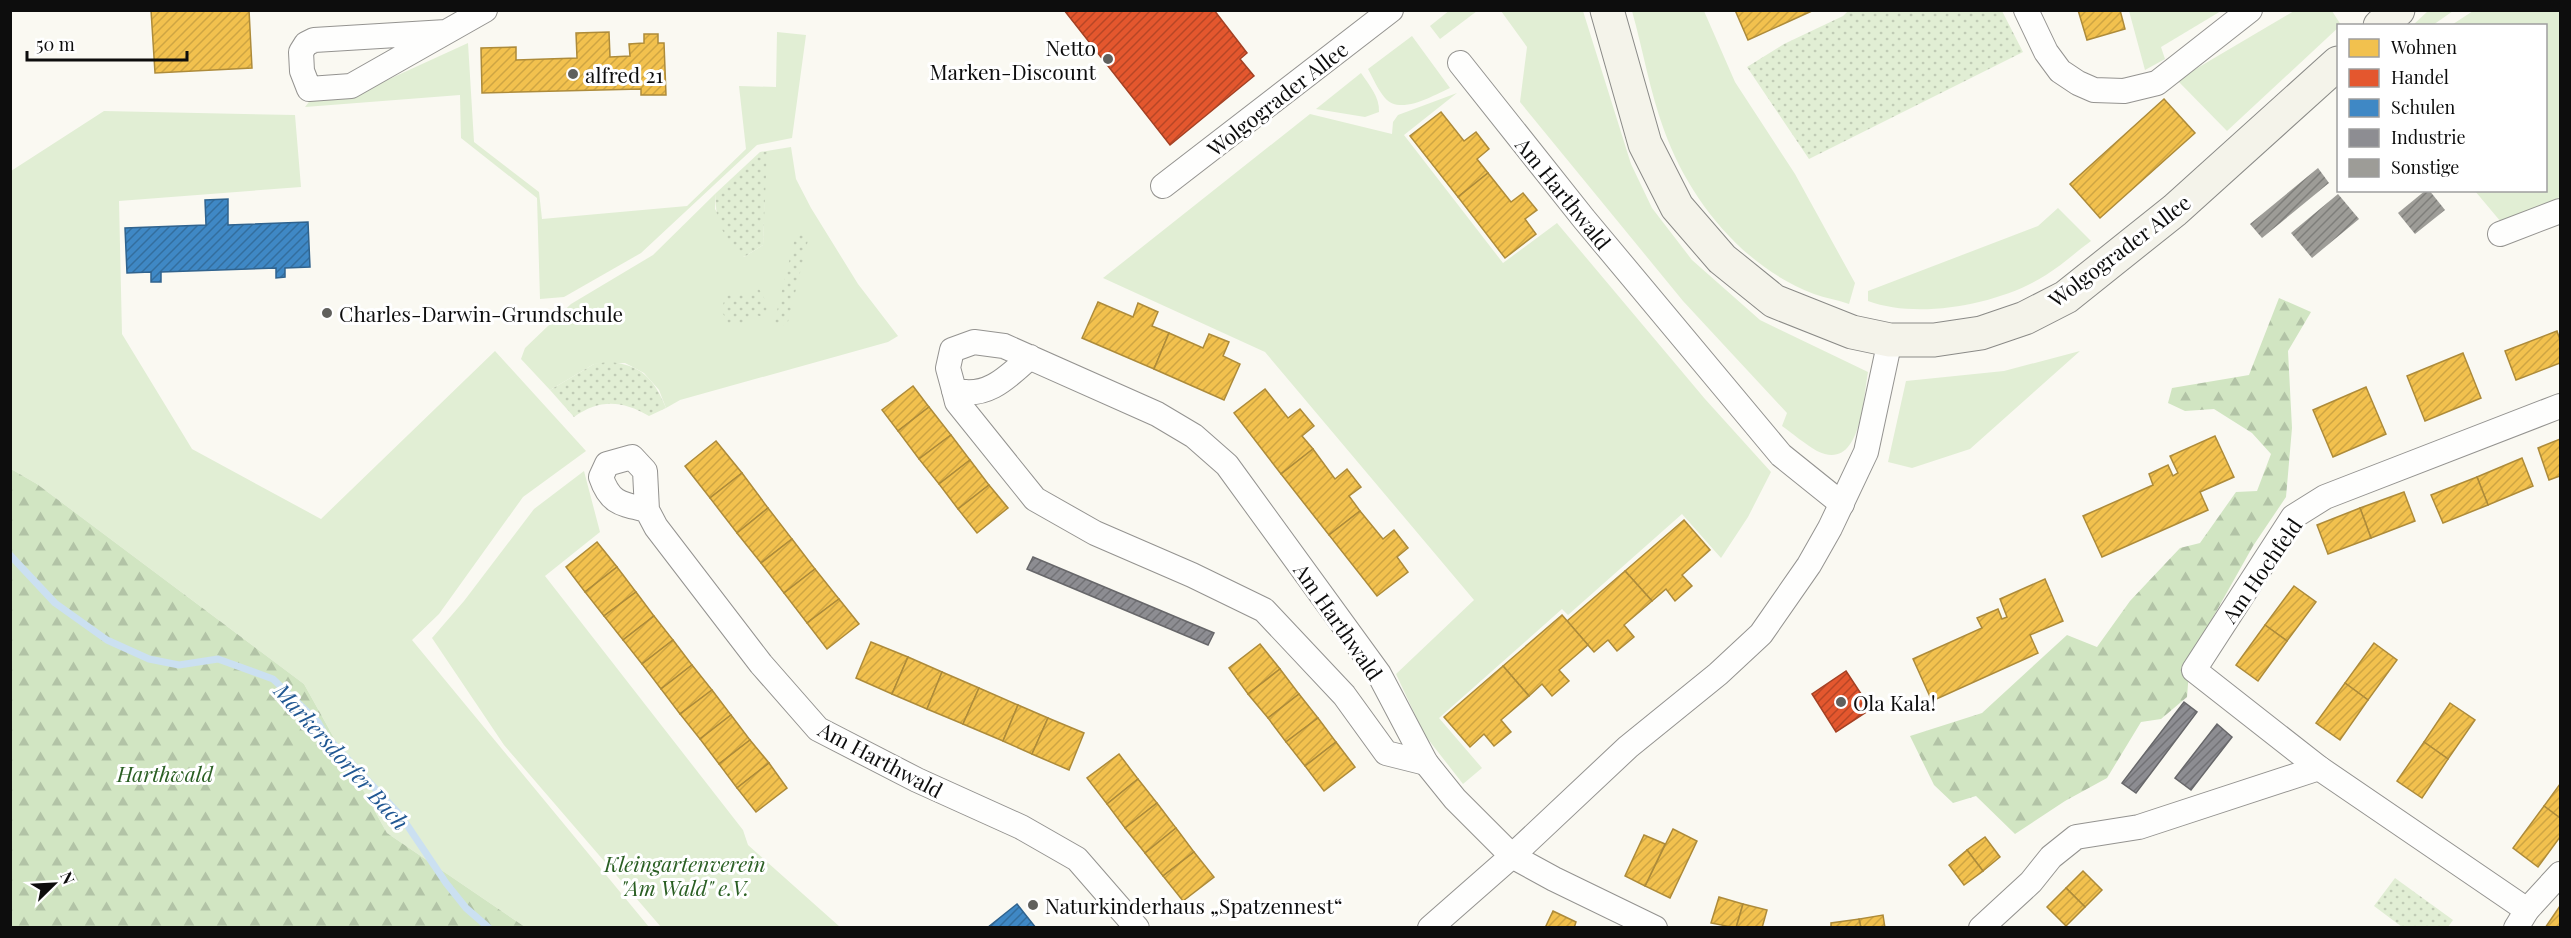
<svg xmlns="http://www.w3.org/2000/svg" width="2571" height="938" viewBox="0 0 2571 938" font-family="'Playfair Display',serif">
	<defs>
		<pattern id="forest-firs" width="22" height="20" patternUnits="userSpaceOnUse" patternTransform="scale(1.5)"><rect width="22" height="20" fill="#d1e5c2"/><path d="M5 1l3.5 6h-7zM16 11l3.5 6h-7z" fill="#b2c3a6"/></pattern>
		<pattern id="park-dots" width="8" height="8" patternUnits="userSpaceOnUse" patternTransform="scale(1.5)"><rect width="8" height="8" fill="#e1eed4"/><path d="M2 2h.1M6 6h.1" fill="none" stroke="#c0cbb5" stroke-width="1.8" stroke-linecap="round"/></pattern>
		<pattern id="homes-hatch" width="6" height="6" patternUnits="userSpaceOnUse" patternTransform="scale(1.5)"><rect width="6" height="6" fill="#f2c14e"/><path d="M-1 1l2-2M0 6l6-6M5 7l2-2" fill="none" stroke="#cea543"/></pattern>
		<pattern id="shops-hatch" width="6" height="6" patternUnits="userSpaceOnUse" patternTransform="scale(1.5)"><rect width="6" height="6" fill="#e4572e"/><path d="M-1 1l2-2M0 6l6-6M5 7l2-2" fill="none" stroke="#b74626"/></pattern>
		<pattern id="schools-hatch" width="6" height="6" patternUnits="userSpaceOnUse" patternTransform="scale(1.5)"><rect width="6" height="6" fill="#3f88c5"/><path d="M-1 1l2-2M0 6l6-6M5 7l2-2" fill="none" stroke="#336e9e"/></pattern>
		<pattern id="industry-hatch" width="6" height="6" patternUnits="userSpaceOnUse" patternTransform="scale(1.5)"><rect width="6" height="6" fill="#8d8d92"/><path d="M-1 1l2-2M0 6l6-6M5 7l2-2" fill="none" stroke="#727276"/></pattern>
		<pattern id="building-hatch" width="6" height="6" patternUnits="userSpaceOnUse" patternTransform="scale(1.5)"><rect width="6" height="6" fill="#9d9c97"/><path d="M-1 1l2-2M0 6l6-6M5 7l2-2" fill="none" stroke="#7e7e7a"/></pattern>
	</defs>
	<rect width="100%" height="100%" fill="#faf9f2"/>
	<g fill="#e1eed4">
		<polygon points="1450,10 1477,11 1440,39 1430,26"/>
		<path d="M1501,11H1583L1631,164L1652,208L1692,260L1760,320L1868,372C1863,399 1861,473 1817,451C1805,444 1793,434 1782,426L1787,413L1683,301L1520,102L1527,47Z"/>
		<path d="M1632,11H1704L1735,82L1795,174L1855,283L1849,304C1838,300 1825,298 1814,294C1743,267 1689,200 1664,130C1650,92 1643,50 1632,11Z"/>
		<polygon points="2129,11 2129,10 2221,11 2161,47 2165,59 2145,70"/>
		<polygon points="2294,11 2332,11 2341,25 2227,131 2177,80"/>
		<polygon points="2428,11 2428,10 2453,11 2433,25 2413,25"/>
		<polygon points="2473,11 2560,11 2560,197 2501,222 2475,191 2546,190 2546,26 2450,26"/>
		<polygon points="777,32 806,35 792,138 757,145 641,253 564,297 540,299 537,198 461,138 460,95 305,107 312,98 350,97 468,43 474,142 539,192 542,219 687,206 746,149 739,86 776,87"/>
		<path d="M1412,36L1450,88C1434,95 1400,116 1385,98C1378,90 1373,78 1368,69Z"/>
		<path d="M1361,73C1369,85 1380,97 1379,112L1365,117L1316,109Z"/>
		<polygon points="1457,93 1404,135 1503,263 1557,223 1705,399 1771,472 1748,517 1721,558 1682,514 1568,615 1562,609 1439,718 1482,768 1463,784 1424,734 1396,674 1474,600 1265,352 1103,278 1310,114 1392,134 1393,122 1398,115"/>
		<polygon points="104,111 295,115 301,187 119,201 122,334 192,449 321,519 495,351 586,451 523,497 439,614 412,640 649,927 525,927 387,833 304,684 37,484 11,469 11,171"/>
		<polygon points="791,147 796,179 811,208 858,284 898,336 888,342 680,400 666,408 659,390 644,373 625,363 594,364 550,390 521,359 525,348 571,304 653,255 716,193 715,209 744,257 763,245 766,152 760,152"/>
		<path d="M2058,208L2091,241C2076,252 2062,265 2046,275C2001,304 1919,320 1868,301V291L2038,226Z"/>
		<polygon points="2080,351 1970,449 1912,468 1888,462 1906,381 2004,371"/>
		<polygon points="584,471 600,532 545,576 743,830 748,845 840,927 661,927 504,745 432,638 464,601 534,509"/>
	</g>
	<g fill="url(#forest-firs)">
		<polygon points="2279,298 2311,312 2288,351 2292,428 2286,497 2253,546 2190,658 2187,697 2161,719 2141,722 2107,778 2065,801 2015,834 1976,796 1953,803 1934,785 1910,736 1982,713 2067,635 2097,647 2130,601 2180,548 2200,543 2236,492 2257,491 2271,454 2252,433 2214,409 2185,411 2168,403 2172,388 2249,375"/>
		<polygon points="11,469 37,484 304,684 387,833 525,927 11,927"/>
	</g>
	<g fill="url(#park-dots)">
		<polygon points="1848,11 2002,11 2023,52 1809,159 1747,67 1784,44 1843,16"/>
		<path d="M760,152H767L763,245L744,257C724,237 714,223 716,193Z"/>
		<polygon points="796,233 809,236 787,326 774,323"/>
		<polygon points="759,289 767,303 766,318 753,314 743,324 735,325 728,323 721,310 726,296 740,292 747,295"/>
		<path d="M608,362C640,364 654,378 666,408L649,416C622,400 599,399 574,417L550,390L594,364Z"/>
		<polygon points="2395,878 2453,920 2448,927 2402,927 2374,906"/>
	</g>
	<g fill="url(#homes-hatch)" stroke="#ad8b3a" stroke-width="1.5">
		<polygon points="151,10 249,10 252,68 155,73"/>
		<polygon points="1735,10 1814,10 1748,40"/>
		<polygon points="2078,10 2120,10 2125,29 2087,40"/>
		<polygon points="609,32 610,57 630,56 629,44 644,43 644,34 658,34 658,43 664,43 666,95 641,95 641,89 482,93 481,48 516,47 516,60 577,58 576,33"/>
		<polygon points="2164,99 2195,133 2100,218 2070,184"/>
		<polygon points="1441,112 1464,141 1476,132 1489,149 1477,159 1488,173 1458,197 1410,136"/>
		<polygon points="1488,173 1511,202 1523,193 1537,210 1525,219 1536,234 1505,258 1458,197"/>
		<polygon points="1098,302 1133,317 1138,303 1158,312 1152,326 1169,333 1154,369 1082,338"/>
		<polygon points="2557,331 2560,340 2560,363 2516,380 2505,351"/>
		<polygon points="1169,333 1203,348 1209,334 1229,342 1223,356 1240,364 1224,400 1154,369"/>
		<polygon points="2463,353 2481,398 2425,421 2407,376"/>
		<polygon points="913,386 929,407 898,431 882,410"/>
		<polygon points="2366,387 2386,434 2333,457 2313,410"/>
		<polygon points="1265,389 1288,418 1300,409 1314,426 1302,436 1313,449 1281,474 1234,413"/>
		<polygon points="929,407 951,435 919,459 898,431"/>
		<polygon points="951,435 970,460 939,484 919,459"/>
		<polygon points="2215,436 2234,477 2200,492 2208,510 2102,557 2083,516 2153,485 2149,474 2168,465 2173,476 2178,473 2170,456"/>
		<polygon points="2560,439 2560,476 2549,480 2538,448"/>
		<polygon points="716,441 742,473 710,498 685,466"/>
		<polygon points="1313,449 1335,479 1347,469 1361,487 1349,496 1360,511 1329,535 1281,474"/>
		<polygon points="2522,458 2533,486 2488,505 2477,477"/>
		<polygon points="970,460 989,485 958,509 939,484"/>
		<polygon points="742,473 768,508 737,533 710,498"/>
		<polygon points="2477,477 2488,505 2443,523 2431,495"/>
		<polygon points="989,485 1008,508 977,533 958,509"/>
		<polygon points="2404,492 2415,521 2371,538 2360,508"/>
		<polygon points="768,508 792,539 761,563 737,533"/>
		<polygon points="2360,508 2371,538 2328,554 2317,525"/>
		<polygon points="1360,511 1383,539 1394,530 1408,548 1397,557 1408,572 1377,596 1329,535"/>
		<polygon points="1684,520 1710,550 1682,575 1692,586 1675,601 1666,589 1652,601 1625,571"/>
		<polygon points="792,539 815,569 784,593 761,563"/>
		<polygon points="597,542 617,567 585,592 566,567"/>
		<polygon points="617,567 636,592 604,616 585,592"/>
		<polygon points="815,569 839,599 807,623 784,593"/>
		<polygon points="1625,571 1652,601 1624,625 1634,637 1617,651 1608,640 1594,652 1567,621"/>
		<polygon points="2045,579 2063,621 2030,635 2038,653 1932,701 1913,659 1982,628 1977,618 1998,609 2002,619 2007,617 2000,599"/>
		<polygon points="2294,586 2316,602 2287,641 2265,625"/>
		<polygon points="636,592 654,616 623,640 604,616"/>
		<polygon points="839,599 859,624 827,649 807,623"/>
		<polygon points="1562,615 1588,645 1559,670 1569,681 1552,696 1542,684 1529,696 1503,666"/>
		<polygon points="654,616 673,640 642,664 623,640"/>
		<polygon points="2265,625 2287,641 2258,681 2236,665"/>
		<polygon points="673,640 692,665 661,689 642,664"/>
		<polygon points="871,642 908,657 892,694 856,678"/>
		<polygon points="2374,643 2397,660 2368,700 2345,683"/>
		<polygon points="1260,644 1280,669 1248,694 1229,668"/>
		<polygon points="908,657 942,672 927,709 892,694"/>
		<polygon points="692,665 712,690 680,714 661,689"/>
		<polygon points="1503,666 1529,696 1501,720 1511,732 1494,746 1484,734 1470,747 1444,717"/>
		<polygon points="1280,669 1299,694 1268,718 1248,694"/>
		<polygon points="942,672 979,688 963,724 927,709"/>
		<polygon points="2345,683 2368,700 2340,740 2316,723"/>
		<polygon points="979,688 1018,705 1003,741 963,724"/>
		<polygon points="712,690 731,715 700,739 680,714"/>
		<polygon points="1299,694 1318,718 1286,742 1268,718"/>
		<polygon points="2450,703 2475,720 2448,759 2424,742"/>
		<polygon points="1018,705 1048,718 1032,754 1003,741"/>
		<polygon points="731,715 750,740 719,764 700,739"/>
		<polygon points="1048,718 1084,733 1069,770 1032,754"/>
		<polygon points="1318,718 1336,742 1305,766 1286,742"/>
		<polygon points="750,740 769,763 737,788 719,764"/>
		<polygon points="1336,742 1355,767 1324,791 1305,766"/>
		<polygon points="2424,742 2448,759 2422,798 2397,781"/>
		<polygon points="1119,754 1138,779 1107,804 1087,778"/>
		<polygon points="769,763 787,788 756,812 737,788"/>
		<polygon points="1138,779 1157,803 1125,828 1107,804"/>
		<polygon points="2560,784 2560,818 2544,806"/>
		<polygon points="1157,803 1176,828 1145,853 1125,828"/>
		<polygon points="2544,806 2560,818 2560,837 2538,867 2513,848"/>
		<polygon points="1176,828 1194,852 1163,876 1145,853"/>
		<polygon points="1673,829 1697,841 1670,898 1645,886"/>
		<polygon points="1644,835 1665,844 1645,886 1625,876"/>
		<polygon points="1985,837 2000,857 1983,871 1967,850"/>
		<polygon points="1967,850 1983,871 1964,885 1949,865"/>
		<polygon points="1194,852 1214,877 1183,901 1163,876"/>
		<polygon points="2083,871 2102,890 2085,907 2066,888"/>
		<polygon points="2066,888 2085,907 2066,926 2047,907"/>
		<polygon points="1719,897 1743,904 1736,928 1711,923"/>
		<polygon points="1743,904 1767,910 1762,928 1736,928"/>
		<polygon points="2560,906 2560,928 2545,928"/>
		<polygon points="1553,911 1576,922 1574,928 1545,928"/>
		<polygon points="1883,915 1885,928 1861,928 1859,919"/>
		<polygon points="1859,919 1861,928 1831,928 1831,923"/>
	</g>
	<g fill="url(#shops-hatch)" stroke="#a44124" stroke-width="1.5">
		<polygon points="1064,10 1214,10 1247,53 1240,59 1254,76 1170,145"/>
		<polygon points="1846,671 1871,709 1836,732 1812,694"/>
	</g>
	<g fill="url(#schools-hatch)" stroke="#30638e" stroke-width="1.5">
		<polygon points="228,199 228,225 308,222 310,267 285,268 285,277 276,278 276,268 161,272 161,282 151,282 151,272 127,273 125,228 206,225 205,200"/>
		<polygon points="1017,904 1036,928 987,928"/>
	</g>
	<g fill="url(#industry-hatch)" stroke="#67676a" stroke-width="1.5">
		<polygon points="1033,557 1214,633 1208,645 1027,569"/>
		<polygon points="2184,702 2197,712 2136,793 2122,783"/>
		<polygon points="2217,724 2232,737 2191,790 2175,778"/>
	</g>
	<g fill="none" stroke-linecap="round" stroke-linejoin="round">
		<polyline stroke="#cbe0f1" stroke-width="7" points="10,555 55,603 107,640 149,659 179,665 218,659 273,679 318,722 325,735 401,816 446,883 466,908 489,928"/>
	</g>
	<g fill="url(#building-hatch)">
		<polygon points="2318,168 2329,183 2262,238 2250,224"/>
		<polygon points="2426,190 2429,190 2445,210 2415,234 2398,213"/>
		<polygon points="2338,194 2359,219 2312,258 2291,233"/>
	</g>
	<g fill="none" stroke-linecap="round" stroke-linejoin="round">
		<defs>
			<g id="minor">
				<polyline points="2026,10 2046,52 2060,71 2078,83 2094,90 2124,91 2157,83 2250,10"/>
				<polyline points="446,32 314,40 306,44 301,52 302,71 309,89 351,86 485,10"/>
				<polyline points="1460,63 1584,219 1781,455 1842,504"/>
				<polyline points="1163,186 1391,10"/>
				<polyline points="2500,234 2560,211"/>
				<path d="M1030,357C1008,377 986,400 954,390L948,368L952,350L974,342L1004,346L1157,414L1194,436L1227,465L1379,674L1426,763L1455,799L1512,856L1554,879L1655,928"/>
				<polyline points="954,390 957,402 1035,499 1095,533 1192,575 1264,610 1344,695 1386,753 1426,763"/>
				<path d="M647,510C622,504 610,504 601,477L607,464L632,457L645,471L647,510L656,527L761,664L818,729L917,780L1021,827L1077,859L1137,928"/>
				<polyline points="2527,910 2319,768 2194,670 2293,517 2325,497 2560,406"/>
				<polyline points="1430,928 1512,856 1628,747 1718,674 1761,634 1809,565 1830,528 1866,452 1890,340"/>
				<polyline points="1981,928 2031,882 2051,857 2076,837 2139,827 2319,768"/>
				<polyline points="2516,928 2527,910 2560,874"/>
			</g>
			<g id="secondary">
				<polyline points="1607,10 1645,144 1677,207 1722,259 1774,301 1852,332 1890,340 1934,340 1981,333 2025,318 2066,297 2175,210 2338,63"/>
				<polyline points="2380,26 2398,10"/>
			</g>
		</defs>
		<use href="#minor" stroke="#949390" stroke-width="26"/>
		<use href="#secondary" stroke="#8a8a87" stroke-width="35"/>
		<use href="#minor" stroke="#fefefd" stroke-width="24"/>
		<use href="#secondary" stroke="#f4f3ea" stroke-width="33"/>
	</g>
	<g fill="#60605d" stroke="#fff" stroke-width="2">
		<circle cx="1108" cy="59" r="6"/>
		<circle cx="573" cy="74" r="6"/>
		<circle cx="327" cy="313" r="6"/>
		<circle cx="1841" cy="702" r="6"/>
		<circle cx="1033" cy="905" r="6"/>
	</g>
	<g text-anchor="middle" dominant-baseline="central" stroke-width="6" stroke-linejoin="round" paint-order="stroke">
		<g font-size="21" fill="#0d0d0d" stroke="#fff" text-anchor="start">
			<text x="1096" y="47" text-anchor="end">Netto<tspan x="1096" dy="24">Marken-Discount</tspan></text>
			<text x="585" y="74">alfred 21</text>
			<text x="339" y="313">Charles-Darwin-Grundschule</text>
			<text x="1853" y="702">Ola Kala!</text>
			<text x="1045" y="905">Naturkinderhaus „Spatzennest“</text>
		</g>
		<g font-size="21" fill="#0d0d0d" stroke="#fff">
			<text transform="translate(1277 98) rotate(-38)">Wolgograder Allee</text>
			<text transform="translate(1564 193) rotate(51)">Am Harthwald</text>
			<text transform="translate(2119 250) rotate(-37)">Wolgograder Allee</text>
			<text transform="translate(2261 570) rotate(-55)">Am Hochfeld</text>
			<text transform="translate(1339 621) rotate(55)">Am Harthwald</text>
			<text transform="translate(881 759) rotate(28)">Am Harthwald</text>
		</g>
		<g font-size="21" font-style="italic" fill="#2a5f23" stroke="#fff">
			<text x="165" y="773">Harthwald</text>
			<text x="685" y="863">Kleingartenverein<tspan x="685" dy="24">"Am Wald" e.V.</tspan></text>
		</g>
		<g font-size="22" font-style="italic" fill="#215893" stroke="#fff">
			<text transform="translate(342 756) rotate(48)">Markersdorfer Bach</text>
		</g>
	</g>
	<rect width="2571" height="938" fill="none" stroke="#0d0d0d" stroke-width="24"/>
	<rect x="2337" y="24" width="210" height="168" fill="#ffffff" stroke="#9e9e9e" stroke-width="1.5"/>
	<rect x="2349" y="39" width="30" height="18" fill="#f2c14e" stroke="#9e9e9e" stroke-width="1.5"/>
	<text x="2391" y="54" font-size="18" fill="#0d0d0d">Wohnen</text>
	<rect x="2349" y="69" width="30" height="18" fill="#e4572e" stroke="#9e9e9e" stroke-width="1.5"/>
	<text x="2391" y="84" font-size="18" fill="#0d0d0d">Handel</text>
	<rect x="2349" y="99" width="30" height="18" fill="#3f88c5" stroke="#9e9e9e" stroke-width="1.5"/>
	<text x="2391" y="114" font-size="18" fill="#0d0d0d">Schulen</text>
	<rect x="2349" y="129" width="30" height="18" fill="#8d8d92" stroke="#9e9e9e" stroke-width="1.5"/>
	<text x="2391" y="144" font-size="18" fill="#0d0d0d">Industrie</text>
	<rect x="2349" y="159" width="30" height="18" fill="#9d9c97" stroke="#9e9e9e" stroke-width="1.5"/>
	<text x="2391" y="174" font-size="18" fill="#0d0d0d">Sonstige</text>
	<g transform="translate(54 884) rotate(66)" stroke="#ffffff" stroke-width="4.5" paint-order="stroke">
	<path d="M0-4.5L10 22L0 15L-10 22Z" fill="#0d0d0d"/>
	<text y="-9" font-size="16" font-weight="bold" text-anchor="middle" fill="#0d0d0d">N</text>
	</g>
	<path d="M27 51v9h160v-9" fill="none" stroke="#0d0d0d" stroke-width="3"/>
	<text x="36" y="51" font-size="18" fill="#0d0d0d" stroke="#ffffff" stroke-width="4.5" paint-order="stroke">50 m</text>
</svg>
